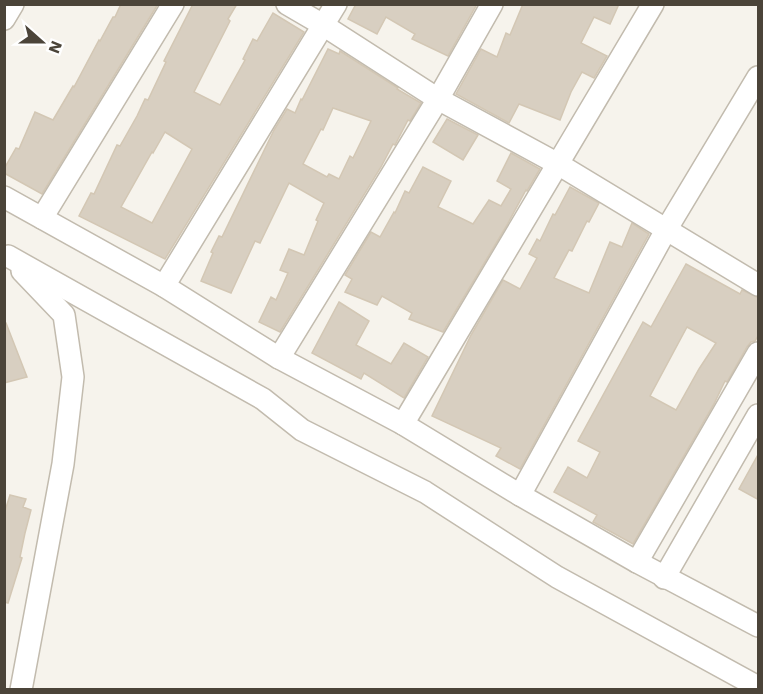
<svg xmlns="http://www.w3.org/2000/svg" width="763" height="694" viewBox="0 0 763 694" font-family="'Work Sans',sans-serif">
	<rect width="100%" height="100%" fill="#f6f3ec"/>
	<g fill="#d8cfc1" stroke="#d3c7b4" stroke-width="1.5" fill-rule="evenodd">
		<polygon points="121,4 158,4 42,194 4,173 4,169 16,148 19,149 35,112 53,120 73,86 74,87 99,40 100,41 113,17 115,17"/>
		<path d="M193,4H237L228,19L230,21L194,92L220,105L245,60L243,59L253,39L257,41L273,13L304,32L165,259L79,216L91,193L94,194L117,145L120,146L137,116L145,99L148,100L166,62L164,61ZM165,132L192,149L152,223L121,207L152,152L153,153Z"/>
		<polygon points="356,4 477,4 448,56 412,39 415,34 386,17 377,34 348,19"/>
		<polygon points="523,4 619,4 610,24 594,17 581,43 607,56 594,78 582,72 571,92 560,120 519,104 509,123 456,94 481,49 497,57 506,33 510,35"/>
		<path d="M328,49L339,54L340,51L398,88L397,89L421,103L410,121L408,120L395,145L393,144L381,167L280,332L259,322L271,297L276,300L288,273L280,270L289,249L304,255L318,221L316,220L324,203L289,183L260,243L255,241L231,293L201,281L213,253L211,252L219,236L222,237L274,130L287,109L295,113L301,99L302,100ZM333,108L371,121L353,158L350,156L339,179L329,174L327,177L303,164L321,129L323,130Z"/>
		<polygon points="447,119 478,135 463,160 433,142"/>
		<polygon points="511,153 540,169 527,191 526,190 507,225 443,332 409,319 412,313 382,296 377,305 345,292 352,279 345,275 371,232 380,237 394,212 395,213 405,191 409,193 423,167 451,181 438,207 473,224 489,200 501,206 511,189 497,181"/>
		<polygon points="570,187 599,203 589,222 587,221 572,251 569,250 554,278 589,293 610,242 622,247 632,223 649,234 520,469 496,456 501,448 432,416 471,335 503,280 520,289 537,258 529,254 537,239 540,241 553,214 555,215"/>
		<path d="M686,264L740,294L742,290L759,298V334L755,341L751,342L747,347L727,382L725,381L714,404L633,544L593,522L597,515L554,492L568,467L587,478L600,452L578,441L643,322L651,327ZM687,327L716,343L699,369L676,410L650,396Z"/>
		<polygon points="339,302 369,321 356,345 391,364 404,343 428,357 404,398 364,373 361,379 312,353"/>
		<polygon points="4,323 6,323 27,377 4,383"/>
		<polygon points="759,453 759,500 739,489"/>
		<polygon points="10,495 26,499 23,507 31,510 25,533 20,557 22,558 8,603 4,602 4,514"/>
	</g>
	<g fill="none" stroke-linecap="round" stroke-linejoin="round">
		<defs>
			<g id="street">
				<polyline points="287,4 323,25 438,99 558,164 758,285"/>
				<polyline points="4,19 13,4"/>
				<polyline points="4,197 164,286 279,358 403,424 520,495 637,562 758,626"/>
				<polyline points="42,218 173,4"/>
				<polyline points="8,256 263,399 302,430 425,492 557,577 758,687"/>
				<polyline points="164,286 336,4"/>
				<polyline points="279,358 438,99 492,4"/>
				<polyline points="403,424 653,4"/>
				<polyline points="520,495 666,230 758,77"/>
				<polyline points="637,562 758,353"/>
				<polyline points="664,578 758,415"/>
				<polyline points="21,690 63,464 73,377 64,315 22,271"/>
			</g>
		</defs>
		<use href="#street" stroke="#c2bbae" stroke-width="24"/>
		<use href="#street" stroke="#fff" stroke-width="21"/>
	</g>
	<rect width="763" height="694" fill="none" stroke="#4b4439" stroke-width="12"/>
	<g transform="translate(42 42) rotate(111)" stroke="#ffffff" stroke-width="4.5" paint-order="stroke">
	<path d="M0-4.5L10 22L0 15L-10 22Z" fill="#4b4439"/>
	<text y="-9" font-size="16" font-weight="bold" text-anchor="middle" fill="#4b4439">N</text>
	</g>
</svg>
